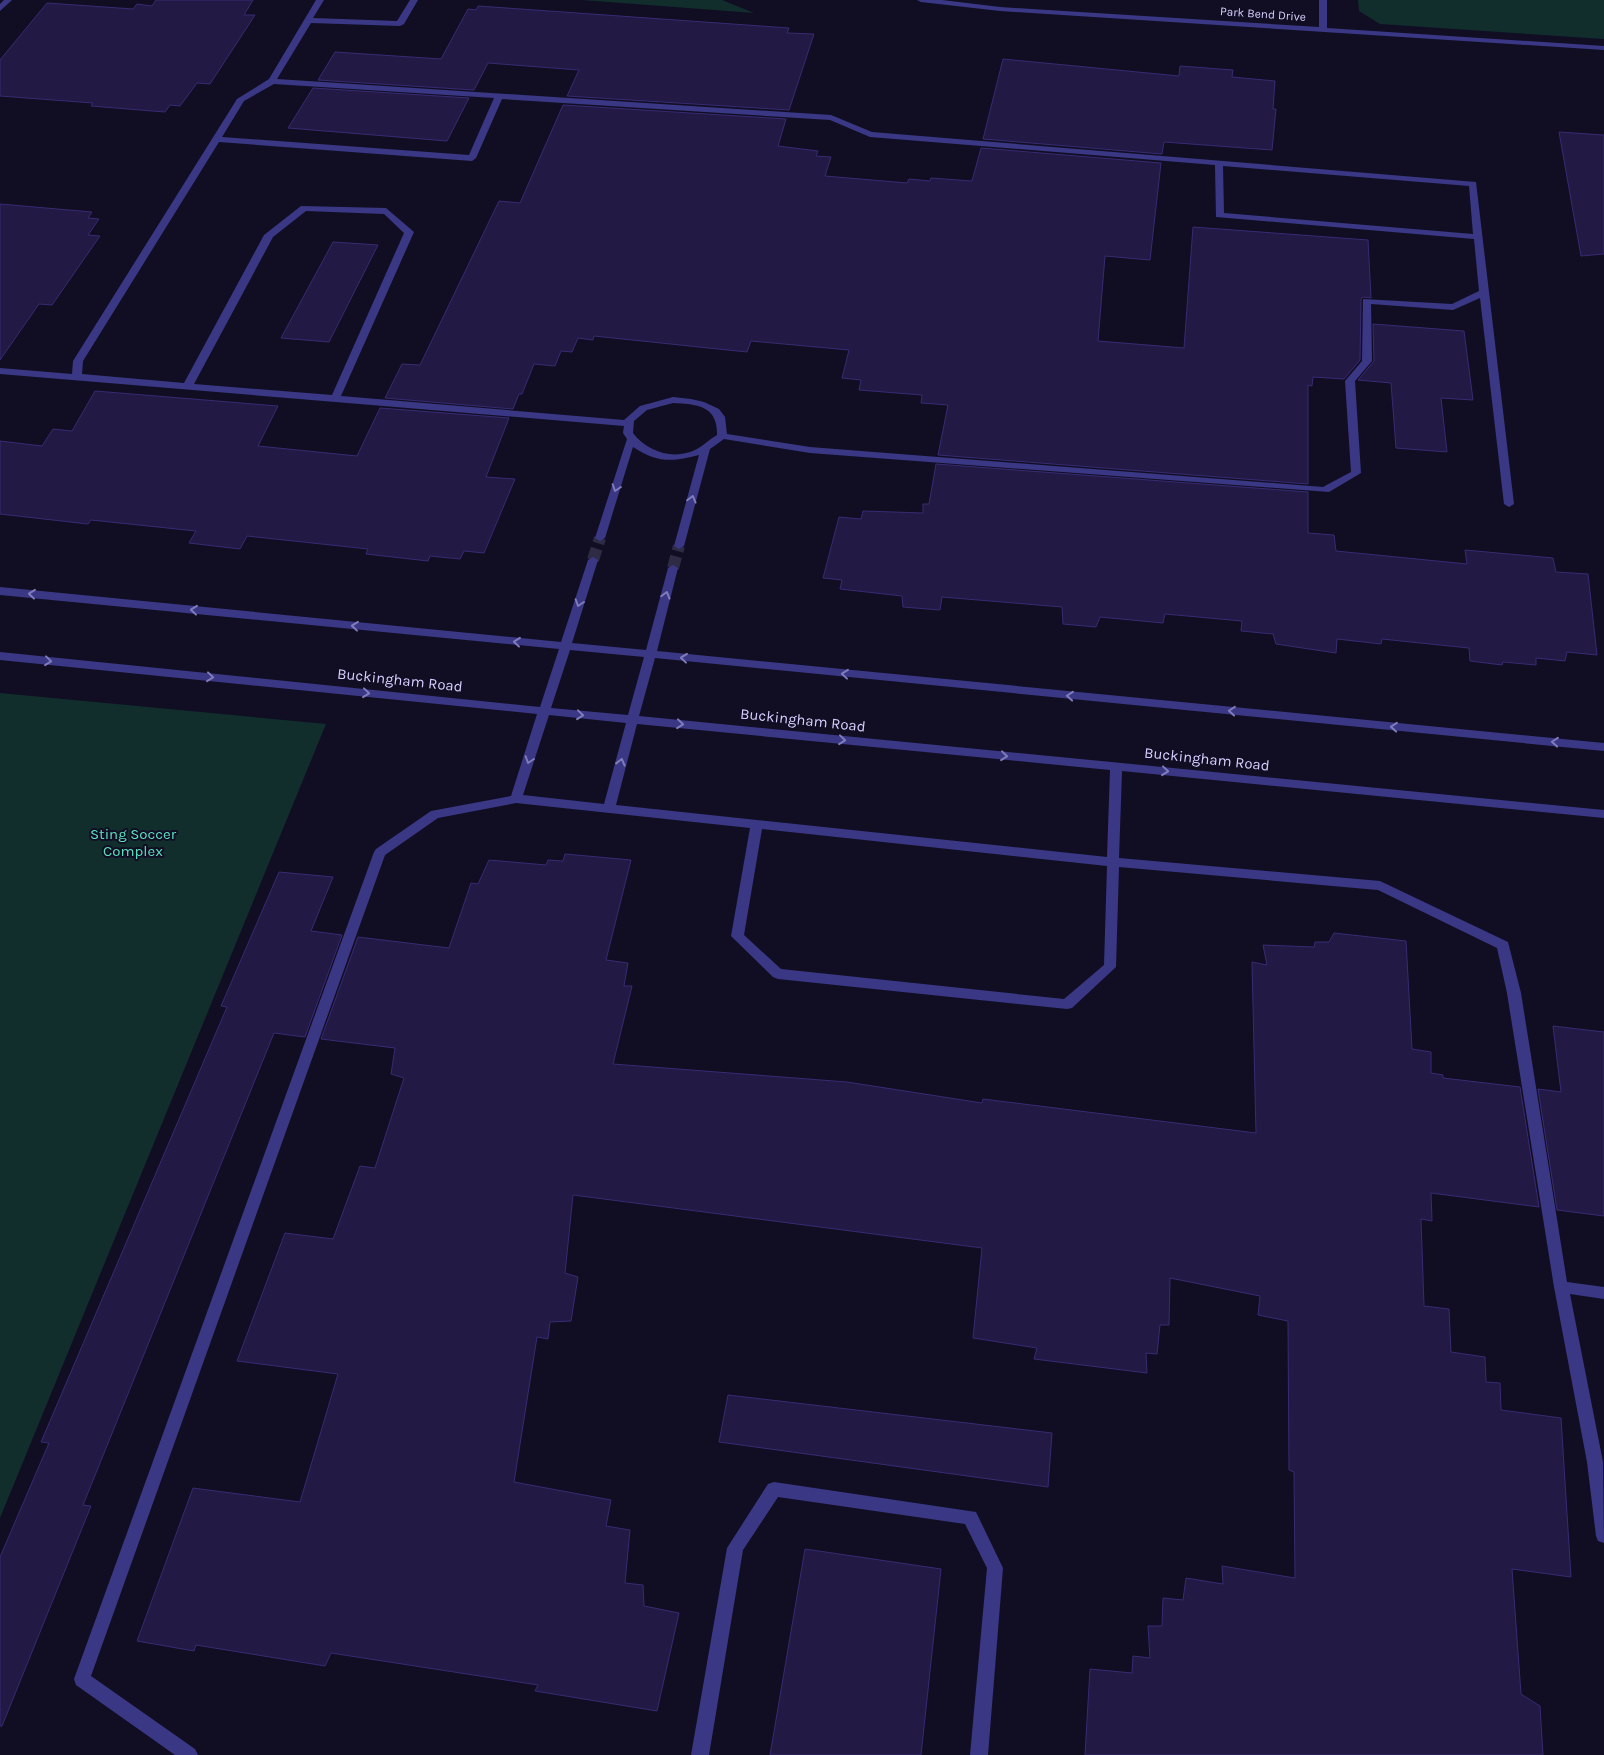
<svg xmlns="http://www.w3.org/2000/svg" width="1604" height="1755" viewBox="0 0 1604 1755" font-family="Karla,sans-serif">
	<rect width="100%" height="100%" fill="#110e24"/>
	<g fill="#112e2d">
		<polygon points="582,0 722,0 754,13"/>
		<polygon points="1358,0 1604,0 1604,39 1380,24 1359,11"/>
		<polygon points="0,693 326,724 0,1518"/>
	</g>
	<g fill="#221945" stroke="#382b72">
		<polygon points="156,0 253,0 244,15 255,15 210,84 197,83 180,106 170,105 165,112 91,106 93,103 0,96 0,60 47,3 133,9 137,4 152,6"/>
		<polygon points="478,6 789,28 787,33 814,34 789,110 567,96 579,70 488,63 474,90 318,80 335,52 441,59 468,9 476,10"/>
		<polygon points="1003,59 1179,76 1180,66 1233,70 1232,77 1275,81 1273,109 1276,109 1272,150 1164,142 1162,154 983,139"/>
		<polygon points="313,88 469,98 447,141 288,128"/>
		<polygon points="563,105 786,119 778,146 818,151 816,156 831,157 825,176 907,183 909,179 930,181 931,178 972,181 981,148 1161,163 1150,260 1105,256 1098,341 1184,348 1193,227 1368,240 1371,298 1363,297 1361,299 1360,360 1344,379 1313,377 1312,386 1308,385 1308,484 938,455 948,405 921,403 922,395 859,390 861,380 842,378 849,350 751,341 747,352 594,336 593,340 578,338 572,352 561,351 555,366 534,364 522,394 519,394 513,409 385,398 402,364 420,365 499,201 520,203"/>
		<polygon points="1559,132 1604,135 1604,254 1581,256"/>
		<polygon points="0,204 92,212 88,218 99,219 88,235 100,236 52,305 39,304 0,360"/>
		<polygon points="333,242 378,245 329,342 281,338"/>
		<polygon points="1373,324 1464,331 1473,400 1441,398 1447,452 1396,448 1391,383 1358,380 1374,361"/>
		<polygon points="95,391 278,406 258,446 357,456 380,408 509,418 486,477 515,479 484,553 464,551 460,559 430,556 428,561 366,554 368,549 247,536 240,549 189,543 196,531 91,520 88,524 0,514 0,441 42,446 53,429 72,431"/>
		<polygon points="936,464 1308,492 1308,533 1334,535 1336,551 1467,564 1465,550 1553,558 1556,572 1588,574 1597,655 1567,652 1565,661 1536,658 1536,665 1503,662 1502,665 1470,661 1469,648 1382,639 1381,644 1337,639 1336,653 1276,644 1273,634 1241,631 1242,621 1165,614 1163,623 1100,617 1096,627 1063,624 1062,607 942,597 940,610 903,607 902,596 840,589 842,580 823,578 839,517 861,519 863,511 923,513 923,504 929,504"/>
		<polygon points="565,854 631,860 606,960 628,963 624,986 632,986 613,1064 847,1082 982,1103 983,1099 1256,1133 1252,962 1267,965 1263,945 1314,947 1315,942 1329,942 1334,933 1406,941 1412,1049 1431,1052 1431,1073 1443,1075 1443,1078 1520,1087 1539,1207 1431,1193 1432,1221 1421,1219 1424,1306 1449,1309 1451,1352 1485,1357 1486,1382 1500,1383 1501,1410 1561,1418 1571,1577 1512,1569 1521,1694 1540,1706 1543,1755 1085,1755 1090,1669 1132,1673 1133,1656 1150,1658 1148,1626 1162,1626 1163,1598 1183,1600 1186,1578 1223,1584 1222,1566 1295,1578 1294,1472 1289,1470 1288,1321 1258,1315 1260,1296 1170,1278 1169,1325 1160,1325 1157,1354 1146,1353 1147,1373 1034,1359 1037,1348 973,1338 982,1248 573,1195 565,1273 578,1277 571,1321 550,1322 548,1339 537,1337 514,1482 611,1500 606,1526 630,1530 625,1583 643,1585 644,1606 679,1613 657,1711 535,1691 538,1685 331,1653 325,1666 196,1645 194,1651 137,1641 193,1488 300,1502 338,1374 237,1361 285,1233 333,1239 360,1166 375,1168 404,1078 391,1074 395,1048 321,1039 358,937 449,948 471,883 478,884 489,860 546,865 548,860 563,861"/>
		<polygon points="279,872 333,877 311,931 342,935 305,1037 274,1033 83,1505 91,1506 2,1726 0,1726 0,1557 49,1443 41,1442 227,1007 221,1006"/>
		<polygon points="1553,1026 1604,1032 1604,1216 1557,1210 1538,1089 1561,1092"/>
		<polygon points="728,1395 1052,1433 1048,1487 719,1442"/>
		<polygon points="805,1549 941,1569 921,1755 770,1755"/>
	</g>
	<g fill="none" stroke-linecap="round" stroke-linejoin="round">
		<g stroke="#2e2b45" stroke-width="12" stroke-dasharray="12 5.5" stroke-linecap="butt">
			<polyline points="593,560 600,538"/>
			<polyline points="673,568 679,546"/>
		</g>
		<g fill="#3a3884" fill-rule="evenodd">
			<polygon points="4,0 12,0 0,11 0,4"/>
			<path d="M316,0H324L313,18L397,21L410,0H418L404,24L400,26L311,23L277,79L831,115L872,132L1476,182L1514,504L1509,507L1504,504L1480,298L1453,310L1371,304L1372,361L1355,381L1361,473L1329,492L810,453L724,439L710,449L684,546L679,549L674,546L699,455C672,462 658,463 633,447L605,538L600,541L595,538L627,439L623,433L624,426L0,374V368L72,374L73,361L237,99L269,79ZM274,84L494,98L469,155L222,137L244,101ZM502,99L830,120L870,137L1215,165L1216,217L1474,239L1479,291L1452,304L1363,299L1362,361L1345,381L1351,472L1323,487L810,447L727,434L725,417L719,409L704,402L691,399L673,397L640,406L624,420L341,396L414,232L386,208L301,206L264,235L184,383L82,374L83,361L219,142L472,161L476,158ZM1223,166L1469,186L1473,234L1224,213ZM306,211L384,214L404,233L332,395L194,384L273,237ZM673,403C697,404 718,406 717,435C710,439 704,445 697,449C675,461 647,452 633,433L634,421L647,410Z"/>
			<polygon points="917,0 942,0 1000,7 1319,27 1319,0 1327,0 1327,28 1604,46 1604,50 1000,11 921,2"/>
			<path d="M593,557L598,560L572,643L646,650L668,568L673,565L678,568L657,651L1604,743V751L655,658L639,716L1604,810V818L1122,771L1119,858L1380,881L1508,942L1521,993L1567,1282L1604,1287V1299L1570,1294L1603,1462L1604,1543L1598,1541L1596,1536L1587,1462L1554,1287L1507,993L1497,948L1378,890L1119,867L1116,967L1072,1008L1067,1009L778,979L773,977L731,936L750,828L516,803L438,818L385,855L91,1676L195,1749L198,1755H175L76,1685L74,1679L374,852L376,849L431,811L511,796L537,714L0,660V652L540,707L559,649L0,595V587L561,642L588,560ZM570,650L644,657L628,715L551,708ZM549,715L626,723L604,804L523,795ZM637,724L1110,770L1107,857L616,805ZM762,829L1107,866L1104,965L1064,999L781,969L744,935Z"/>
			<polygon points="774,1482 976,1512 1003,1568 988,1755 970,1755 987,1568 965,1524 778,1497 743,1550 709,1755 691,1755 727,1548 768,1484"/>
		</g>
	</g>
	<defs><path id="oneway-chevron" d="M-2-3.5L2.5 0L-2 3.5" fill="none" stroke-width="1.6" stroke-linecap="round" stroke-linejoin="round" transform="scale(1.25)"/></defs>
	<g stroke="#807cbb">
		<use href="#oneway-chevron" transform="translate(616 488) rotate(108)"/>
		<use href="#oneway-chevron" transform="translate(692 499) rotate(-75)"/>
		<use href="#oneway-chevron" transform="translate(32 594) rotate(-174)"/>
		<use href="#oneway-chevron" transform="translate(666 595) rotate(-74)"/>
		<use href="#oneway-chevron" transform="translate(579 603) rotate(108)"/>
		<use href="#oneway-chevron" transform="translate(194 610) rotate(-174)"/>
		<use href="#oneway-chevron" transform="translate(355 626) rotate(-174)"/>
		<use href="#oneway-chevron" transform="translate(517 642) rotate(-174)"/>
		<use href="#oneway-chevron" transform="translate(684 658) rotate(-174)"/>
		<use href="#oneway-chevron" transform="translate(48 661) rotate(6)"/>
		<use href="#oneway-chevron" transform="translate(845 674) rotate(-174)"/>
		<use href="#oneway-chevron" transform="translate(210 677) rotate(6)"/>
		<use href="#oneway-chevron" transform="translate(366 693) rotate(6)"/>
		<use href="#oneway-chevron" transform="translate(1070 696) rotate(-175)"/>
		<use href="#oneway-chevron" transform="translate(1232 711) rotate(-175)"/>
		<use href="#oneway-chevron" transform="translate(580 715) rotate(6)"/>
		<use href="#oneway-chevron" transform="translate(680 724) rotate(6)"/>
		<use href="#oneway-chevron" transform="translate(1394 727) rotate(-175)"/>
		<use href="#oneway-chevron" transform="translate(842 740) rotate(6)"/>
		<use href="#oneway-chevron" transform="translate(1555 742) rotate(-175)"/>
		<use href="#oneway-chevron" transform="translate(1004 756) rotate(6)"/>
		<use href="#oneway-chevron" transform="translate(529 760) rotate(108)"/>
		<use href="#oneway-chevron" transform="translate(621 762) rotate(-76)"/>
		<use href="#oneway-chevron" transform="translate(1165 771) rotate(6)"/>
	</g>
	<g text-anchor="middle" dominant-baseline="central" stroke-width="4" stroke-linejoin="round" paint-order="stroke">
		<g font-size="12" fill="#d5d0ff" stroke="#110e24">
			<text transform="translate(1263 14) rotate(4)">Park Bend Drive</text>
		</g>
		<g font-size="15" fill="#d5d0ff" stroke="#110e24">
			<text transform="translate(400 680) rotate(6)">Buckingham Road</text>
			<text transform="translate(803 720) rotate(6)">Buckingham Road</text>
			<text transform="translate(1207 759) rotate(6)">Buckingham Road</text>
		</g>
		<g font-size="15" fill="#5ae2bf" stroke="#110e24">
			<text x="133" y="834">Sting Soccer<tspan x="133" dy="17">Complex</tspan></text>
		</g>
	</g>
</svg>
